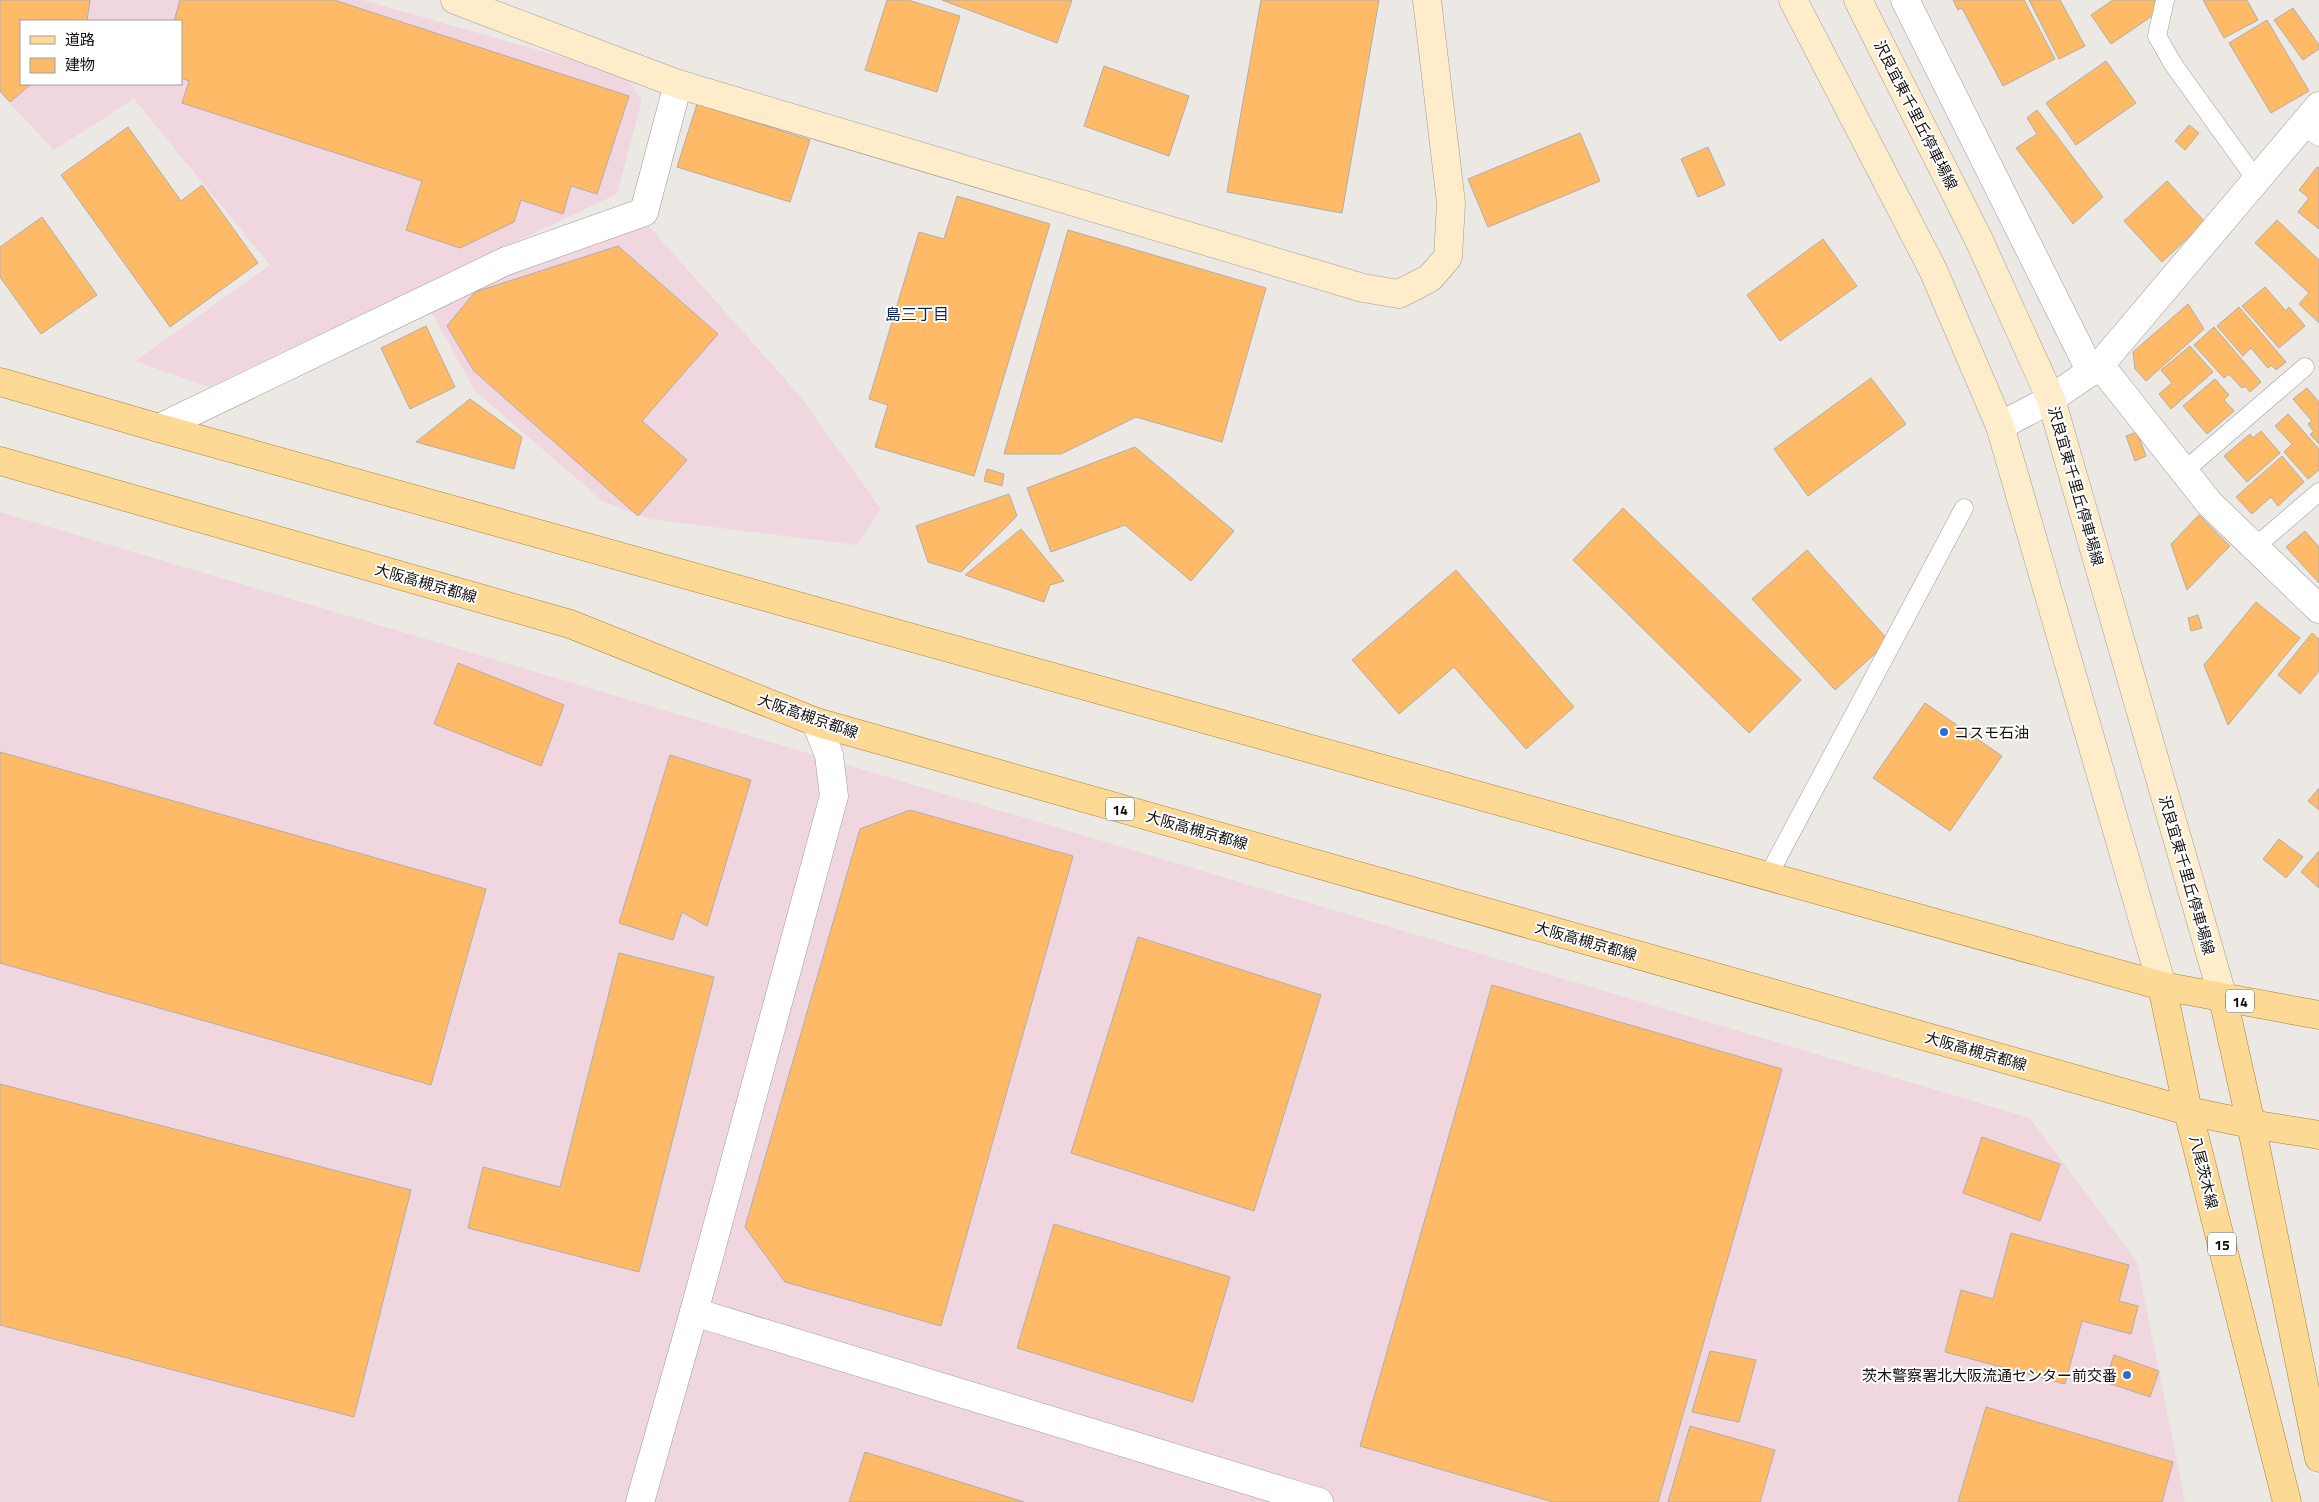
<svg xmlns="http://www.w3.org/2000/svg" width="2319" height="1502" viewBox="0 0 2319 1502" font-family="'Titillium Web','Noto Sans JP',sans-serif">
	<rect width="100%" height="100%" fill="#ece8e4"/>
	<g fill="#f0d7df" fill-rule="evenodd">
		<path d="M0,0H363L625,75L642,100L617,194L208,387L135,361L270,265L134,99L54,150L0,93ZM21,21H181V84H21Z"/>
		<polygon points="646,223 800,396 881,509 857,545 649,519 604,502 475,391 431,311 507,272"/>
		<polygon points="0,512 2030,1118 2137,1262 2185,1502 0,1502"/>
	</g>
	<g fill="#ffba68" stroke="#b1ada9">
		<polygon points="0,0 90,0 87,21 21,21 21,84 31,84 10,102 0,91"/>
		<polygon points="180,0 334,0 629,96 597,194 571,186 563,214 521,200 514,222 460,248 406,230 422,181 182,103 189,81 181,78 181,21 174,21"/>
		<polygon points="887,0 908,0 960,16 937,92 865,70"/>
		<polygon points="942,0 1072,0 1057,43"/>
		<polygon points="1261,0 1379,0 1342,213 1227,192"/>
		<polygon points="1953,0 2024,0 2055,59 2003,86 1962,8 1958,10"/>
		<polygon points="2029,0 2060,0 2085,46 2059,59"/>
		<polygon points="2113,0 2154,0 2161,10 2111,44 2091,15"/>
		<polygon points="2203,0 2247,0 2258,20 2224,38"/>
		<polygon points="2293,8 2319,45 2319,49 2303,60 2274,20"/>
		<polygon points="2267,20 2309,91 2271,113 2229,43"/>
		<polygon points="2106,61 2136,103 2076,145 2046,103"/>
		<polygon points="1104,66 1189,96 1169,156 1084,126"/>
		<polygon points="697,104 810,140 790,202 677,167"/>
		<polygon points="2037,110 2103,197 2073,224 2016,148 2037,134 2027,118"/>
		<polygon points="2189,125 2199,133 2185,150 2175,141"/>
		<polygon points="128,127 181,201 202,185 258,263 170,327 61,175"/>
		<polygon points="1580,133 1600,181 1488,227 1468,179"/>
		<polygon points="1708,147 1725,185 1698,197 1681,159"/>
		<polygon points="2317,167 2319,168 2319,229 2298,212 2309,198 2299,190"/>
		<polygon points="2167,181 2205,222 2162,262 2124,221"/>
		<polygon points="957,196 1050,224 974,476 875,447 888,405 869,399 919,232 944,239"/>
		<polygon points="42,217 97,295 41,334 0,277 0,247"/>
		<polygon points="2277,220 2319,260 2319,323 2299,304 2309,293 2255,243"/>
		<polygon points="1068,230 1266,288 1222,442 1136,417 1061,454 1004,454"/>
		<polygon points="1823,239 1857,286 1780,341 1747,295"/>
		<polygon points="618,246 718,334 642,421 687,460 638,516 474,371 447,326 475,292"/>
		<polygon points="2265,287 2286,311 2289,307 2305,326 2279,348 2242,306"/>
		<polygon points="2188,304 2204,329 2146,381 2135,369 2133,352"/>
		<polygon points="2239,307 2286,362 2276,370 2271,365 2268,368 2251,348 2243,356 2217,326"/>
		<polygon points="426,326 455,387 410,409 381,348"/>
		<polygon points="2214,327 2261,382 2250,392 2245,386 2242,388 2229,374 2224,378 2194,345"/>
		<polygon points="2190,346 2213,372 2171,409 2159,394 2172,383 2161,370"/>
		<polygon points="1871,378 1906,424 1808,496 1774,449"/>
		<polygon points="2215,379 2229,395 2224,400 2234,411 2207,434 2183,406"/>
		<polygon points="2307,388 2319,402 2319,444 2310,434 2314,432 2308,424 2312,421 2293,399"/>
		<polygon points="470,399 522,437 514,469 416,442"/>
		<polygon points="2288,414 2319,449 2319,470 2308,479 2284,452 2292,444 2275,426"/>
		<polygon points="2261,431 2280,453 2247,482 2224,456 2250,434 2253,438"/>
		<polygon points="2137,432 2146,456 2135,461 2126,436"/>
		<polygon points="1135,447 1234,531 1191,581 1125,525 1051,552 1027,488"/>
		<polygon points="2282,456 2304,482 2278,506 2271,497 2252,514 2236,497"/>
		<polygon points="987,469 1004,474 1002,486 984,481"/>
		<polygon points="1009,494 1017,516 961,572 928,562 916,526"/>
		<polygon points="1623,508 1801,680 1749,733 1573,560"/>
		<polygon points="2199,515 2230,546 2187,590 2171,544"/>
		<polygon points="1021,529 1064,581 1050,585 1044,602 965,575"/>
		<polygon points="2305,531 2319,547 2319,583 2286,547"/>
		<polygon points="1807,550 1889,641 1835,690 1752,599"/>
		<polygon points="1456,570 1574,707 1526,749 1454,667 1399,714 1352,660"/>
		<polygon points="2256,602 2300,638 2228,725 2204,665"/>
		<polygon points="2198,615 2202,628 2191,631 2188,618"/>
		<polygon points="2312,633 2319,639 2319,671 2300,694 2278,675"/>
		<polygon points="458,663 564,705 541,766 434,724"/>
		<polygon points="1925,703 2002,756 1950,831 1873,778"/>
		<polygon points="0,752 486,889 431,1085 0,963"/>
		<polygon points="670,755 751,780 707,926 682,912 673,940 619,923"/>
		<polygon points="2319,788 2319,810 2308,801"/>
		<polygon points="910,810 1073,856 941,1326 785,1282 745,1227 860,829"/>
		<polygon points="2279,839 2303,857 2286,878 2263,859"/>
		<polygon points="2319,851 2319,888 2301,872"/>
		<polygon points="1138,937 1321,995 1254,1211 1071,1153"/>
		<polygon points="619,953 714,977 639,1272 468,1228 483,1167 560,1187"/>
		<polygon points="1492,985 1782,1069 1658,1502 1553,1502 1360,1446"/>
		<polygon points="0,1084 411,1190 354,1417 0,1325"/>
		<polygon points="1982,1137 2060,1164 2040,1221 1963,1193"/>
		<polygon points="1054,1224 1230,1277 1193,1402 1017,1348"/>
		<polygon points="2011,1233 2129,1265 2119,1301 2138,1306 2131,1334 2082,1321 2065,1384 1945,1352 1961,1290 1993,1299"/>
		<polygon points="1710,1351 1756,1360 1739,1422 1692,1412"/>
		<polygon points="2114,1355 2159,1371 2150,1397 2105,1382"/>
		<polygon points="1986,1407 2173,1462 2162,1502 1958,1502"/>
		<polygon points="1690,1426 1775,1450 1760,1502 1668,1502"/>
		<polygon points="865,1452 1024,1502 849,1502"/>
	</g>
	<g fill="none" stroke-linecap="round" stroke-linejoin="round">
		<defs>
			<g id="lane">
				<polyline points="2165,0 2157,36 2173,64 2257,181"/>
				<polyline points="2303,126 2319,137"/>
				<polyline points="2184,471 2305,367"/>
				<polyline points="2255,547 2319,492"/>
				<polyline points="1768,876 1964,508"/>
			</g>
			<g id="street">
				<polyline points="1905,0 2091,372"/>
				<polyline points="2100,365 2209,503 2319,609"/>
				<polyline points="2000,426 2051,399 2100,365 2319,106"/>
				<polyline points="159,428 506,261 644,212 678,84"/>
				<polyline points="694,1312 1319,1502"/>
				<polyline points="640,1502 694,1312 834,796 829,755 816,722"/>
			</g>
			<g id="secondary">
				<polyline points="455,0 678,84 1363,288 1399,294 1430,278 1448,257 1451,203 1427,0"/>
				<polyline points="1793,0 1933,270 2000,426 2162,986"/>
				<polyline points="1858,0 1978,238 2051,399 2223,998"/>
			</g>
			<g id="primary">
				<polyline points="0,382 159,428 2162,986 2319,1015"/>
				<polyline points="0,461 570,624 816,722 2188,1111 2251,1124 2319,1135"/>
				<polyline points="2162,986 2188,1111 2287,1502"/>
				<polyline points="2223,998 2251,1124 2319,1458"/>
			</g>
		</defs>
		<use href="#lane" stroke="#9f9c98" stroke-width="19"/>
		<use href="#street" stroke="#9f9c98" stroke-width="29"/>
		<use href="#secondary" stroke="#9f9c98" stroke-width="29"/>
		<use href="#primary" stroke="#aa8239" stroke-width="29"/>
		<use href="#lane" stroke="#fff" stroke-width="18"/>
		<use href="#street" stroke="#fff" stroke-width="28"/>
		<use href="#secondary" stroke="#feecca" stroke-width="28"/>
		<use href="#primary" stroke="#fdd996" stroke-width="28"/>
	</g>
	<g fill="#2b6bd8" stroke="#fff" stroke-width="2">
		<circle cx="1944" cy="732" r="5"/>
		<circle cx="2127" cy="1375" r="5"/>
	</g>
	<g text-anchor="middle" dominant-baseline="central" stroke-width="4" stroke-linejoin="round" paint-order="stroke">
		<g fill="#fff" stroke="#595857" stroke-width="1">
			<rect x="1106" y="797.5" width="28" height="23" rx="4"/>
			<rect x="2226" y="989.5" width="28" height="23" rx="4"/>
			<rect x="2208" y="1232.5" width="28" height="23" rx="4"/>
		</g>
		<g font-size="14" font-weight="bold" fill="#12110f">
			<text x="1120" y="809">14</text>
			<text x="2240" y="1001">14</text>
			<text x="2222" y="1244">15</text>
		</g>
		<g font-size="15" fill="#12110f" stroke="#fff">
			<text transform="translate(1916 115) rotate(63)">沢良宜東千里丘停車場線</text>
			<text transform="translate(2076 486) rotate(74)">沢良宜東千里丘停車場線</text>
			<text transform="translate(426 583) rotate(16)">大阪高槻京都線</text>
			<text transform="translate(808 716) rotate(19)">大阪高槻京都線</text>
			<text transform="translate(1197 830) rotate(16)">大阪高槻京都線</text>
			<text transform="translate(2187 875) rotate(74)">沢良宜東千里丘停車場線</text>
			<text transform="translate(1586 941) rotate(16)">大阪高槻京都線</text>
			<text transform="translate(1976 1051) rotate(16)">大阪高槻京都線</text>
			<text transform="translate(2204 1172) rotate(76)">八尾茨木線</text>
		</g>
		<g font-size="15" fill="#12110f" stroke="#fff" text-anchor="start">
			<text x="1954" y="732">コスモ石油</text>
			<text x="2117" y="1375" text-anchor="end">茨木警察署北大阪流通センター前交番</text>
		</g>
		<g font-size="16" fill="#08265a" stroke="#fff">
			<text x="917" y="314">島三丁目</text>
		</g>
	</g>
	<rect x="20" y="20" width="162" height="65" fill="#ffffff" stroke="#a0a09f"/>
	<rect x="30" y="36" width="25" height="8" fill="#fdd996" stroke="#a0a09f"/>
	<text x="65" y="45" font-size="15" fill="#12110f">道路</text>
	<rect x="30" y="58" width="25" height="15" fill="#ffba68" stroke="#a0a09f"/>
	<text x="65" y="70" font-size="15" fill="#12110f">建物</text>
</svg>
